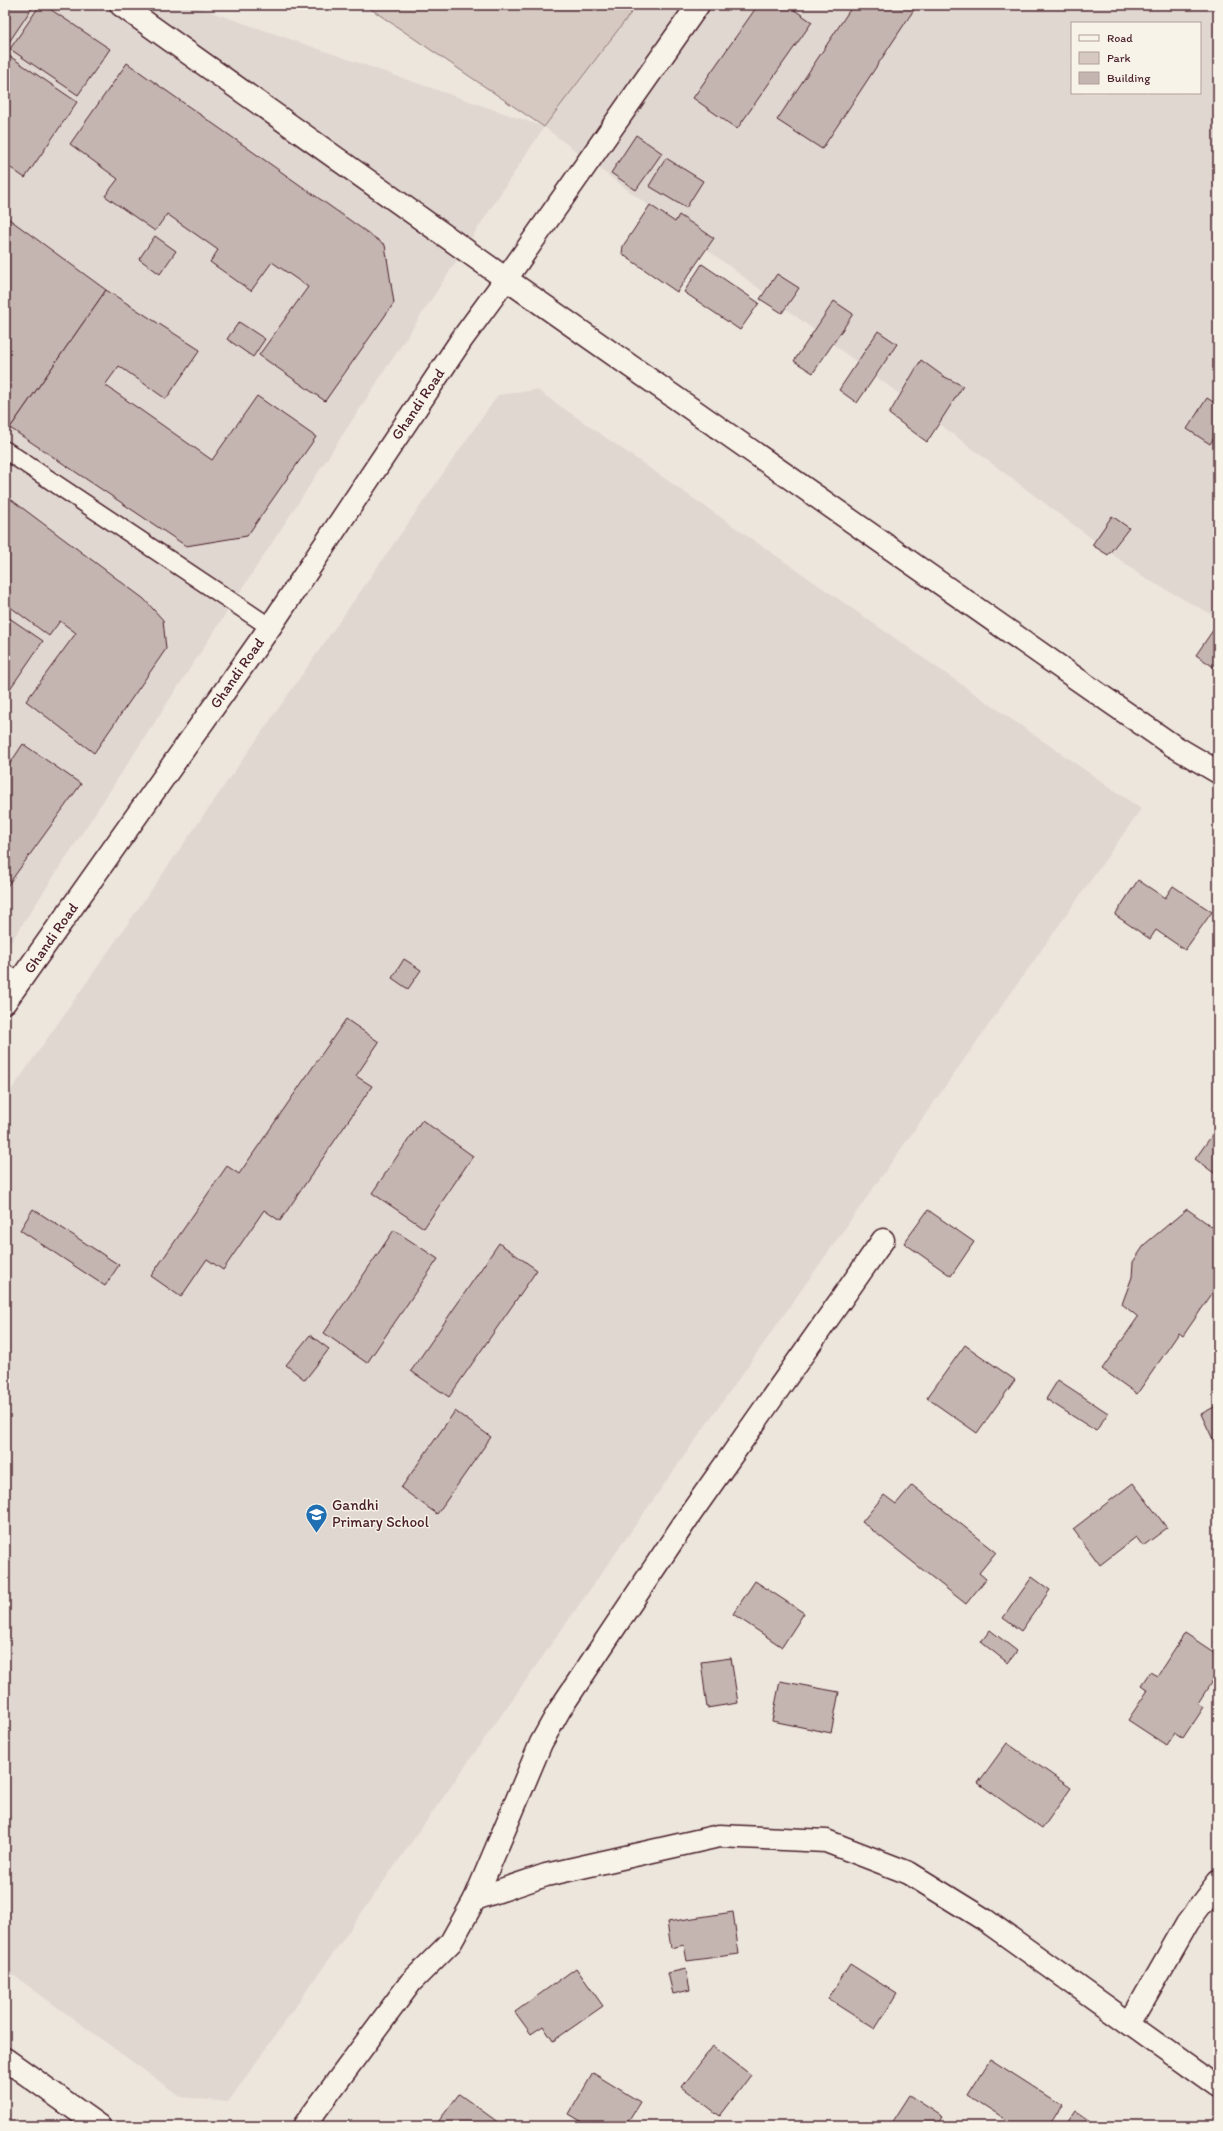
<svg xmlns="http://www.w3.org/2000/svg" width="1223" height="2131" viewBox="0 0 1223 2131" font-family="Itim,sans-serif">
	<rect width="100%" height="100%" fill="#ece6dd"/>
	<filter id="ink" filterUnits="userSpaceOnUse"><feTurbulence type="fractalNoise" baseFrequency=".025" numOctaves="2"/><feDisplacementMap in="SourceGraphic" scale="8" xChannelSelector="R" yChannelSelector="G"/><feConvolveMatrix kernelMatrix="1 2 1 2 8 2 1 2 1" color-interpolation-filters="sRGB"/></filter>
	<g filter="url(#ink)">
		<g fill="#e0d7d0" fill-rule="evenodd">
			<path d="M5,5H191L544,127L637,5H1218V618L1143,577L544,127L5,951ZM1072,23H1200V93H1072Z"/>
			<polygon points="537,390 1141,809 228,2102 181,2097 5,1969 5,1099 498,395"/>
		</g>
		<polygon fill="#d5c9c2" stroke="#907476" points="365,5 637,5 544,127"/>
		<g fill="#c4b5b0" stroke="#4a1f2b">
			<polygon points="5,5 34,5 5,48"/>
			<polygon points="40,5 44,5 110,49 78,95 10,49"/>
			<polygon points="758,5 787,5 812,22 737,129 693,98"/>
			<polygon points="853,5 917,5 822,149 777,120"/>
			<polygon points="5,53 77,102 25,178 5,164"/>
			<polygon points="127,63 385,245 394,303 325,401 259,355 308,287 272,262 251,291 210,262 218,250 167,214 155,231 105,196 118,179 70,144"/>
			<polygon points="636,135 662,153 636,190 611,173"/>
			<polygon points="666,158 703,181 686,208 649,186"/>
			<polygon points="650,205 675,222 679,215 714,238 677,292 622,254 623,246"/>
			<polygon points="5,216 106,290 10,428 5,425 5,251 10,244 5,240"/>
			<polygon points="155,236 176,251 160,274 139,259"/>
			<polygon points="702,264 759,303 740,330 684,292"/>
			<polygon points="777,274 799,288 782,313 760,299"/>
			<polygon points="106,290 200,350 166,399 119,366 105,385 212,460 257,396 316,437 247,536 186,546 10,428"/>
			<polygon points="834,301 853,314 813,373 794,361"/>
			<polygon points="239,322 265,339 253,357 227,339"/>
			<polygon points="878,331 897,344 857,403 839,390"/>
			<polygon points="921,360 943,376 963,386 927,442 889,414"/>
			<polygon points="1207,398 1218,405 1218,432 1210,444 1187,429"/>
			<polygon points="5,495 144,599 163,620 166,649 94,753 26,701 76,633 60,621 49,636 5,603"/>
			<polygon points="1112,516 1129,528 1108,555 1092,545"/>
			<polygon points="5,615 43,641 5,696"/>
			<polygon points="1218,623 1218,670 1196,655"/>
			<polygon points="23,744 81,784 5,889 5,771"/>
			<polygon points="1138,880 1165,898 1173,886 1212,912 1185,950 1156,930 1150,939 1115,915"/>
			<polygon points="404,959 421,970 408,989 392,978"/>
			<polygon points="346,1019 379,1042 356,1076 372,1086 280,1221 264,1210 223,1270 207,1259 181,1297 151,1276 227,1166 239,1174"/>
			<polygon points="422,1120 473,1156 424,1228 372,1193"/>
			<polygon points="1213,1134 1218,1138 1218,1176 1195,1159"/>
			<polygon points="33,1209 119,1265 105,1286 20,1230"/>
			<polygon points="1187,1209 1218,1231 1218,1285 1183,1336 1179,1333 1137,1394 1102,1369 1138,1317 1122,1304 1132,1277 1133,1262 1145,1244"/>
			<polygon points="928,1210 974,1242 951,1276 904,1243"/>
			<polygon points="394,1230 438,1259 367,1363 324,1333"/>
			<polygon points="499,1243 537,1270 449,1397 411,1371"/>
			<polygon points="310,1335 329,1349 305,1380 286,1365"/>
			<polygon points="965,1345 1015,1380 977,1433 927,1398"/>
			<polygon points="1058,1380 1108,1413 1096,1431 1046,1399"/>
			<polygon points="1218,1405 1218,1450 1201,1414"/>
			<polygon points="455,1411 491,1437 437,1514 401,1488"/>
			<polygon points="1133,1483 1167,1528 1143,1546 1136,1537 1100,1565 1073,1529"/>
			<polygon points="912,1485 996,1552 979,1573 986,1579 966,1604 862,1522 884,1495 896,1504"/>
			<polygon points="1032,1577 1050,1590 1021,1631 1003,1618"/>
			<polygon points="755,1581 804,1613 782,1647 733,1614"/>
			<polygon points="990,1630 1017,1651 1008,1663 981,1642"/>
			<polygon points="1185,1633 1218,1655 1218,1672 1198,1703 1204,1707 1183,1739 1174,1733 1166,1745 1128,1720 1148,1690 1141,1685 1150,1672 1157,1676"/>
			<polygon points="731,1658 738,1703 707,1708 701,1662"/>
			<polygon points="780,1681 839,1692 831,1733 772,1721"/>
			<polygon points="1007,1743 1071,1788 1042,1829 978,1783"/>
			<polygon points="733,1912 739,1954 687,1961 684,1945 671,1948 667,1922"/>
			<polygon points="850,1964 897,1994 875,2029 828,1999"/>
			<polygon points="576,1968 603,2006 553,2041 543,2026 531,2034 515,2012"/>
			<polygon points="686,1969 690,1990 673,1994 668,1973"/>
			<polygon points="713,2046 751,2075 720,2116 682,2087"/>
			<polygon points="990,2060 1060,2105 1047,2126 1016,2126 968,2095"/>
			<polygon points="593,2073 640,2102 625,2126 589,2126 569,2114"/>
			<polygon points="459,2094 495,2120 503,2126 435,2126"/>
			<polygon points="909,2095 943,2117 937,2126 889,2126"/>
			<polygon points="1075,2110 1098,2126 1064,2126"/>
		</g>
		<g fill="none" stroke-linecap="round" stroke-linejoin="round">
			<defs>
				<g id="service">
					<polyline points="5,450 270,627"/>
					<polyline points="5,973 19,982"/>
				</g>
				<g id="minor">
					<polyline points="121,5 506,279 1077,679 1172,745 1218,772"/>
					<polyline points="5,1002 270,627 462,339 506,279 698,5"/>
					<polyline points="475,1899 541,1743 560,1709 689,1516 883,1240"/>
					<polyline points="1130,2023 1187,1923 1218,1882"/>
					<polyline points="5,2059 99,2126"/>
					<polyline points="304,2126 411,1982 451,1942 475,1899 546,1875 719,1836 826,1841 909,1873 985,1920 1218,2087"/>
				</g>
			</defs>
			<use href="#service" stroke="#4a1f2b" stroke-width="20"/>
			<use href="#minor" stroke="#4a1f2b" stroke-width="25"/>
			<use href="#service" stroke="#f7f3e8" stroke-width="17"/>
			<use href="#minor" stroke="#f7f3e8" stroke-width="22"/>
		</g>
	</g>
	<defs>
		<symbol id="school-pin" viewBox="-11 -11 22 30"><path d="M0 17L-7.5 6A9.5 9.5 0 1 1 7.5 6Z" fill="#1f6fb2" stroke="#f7f3e8"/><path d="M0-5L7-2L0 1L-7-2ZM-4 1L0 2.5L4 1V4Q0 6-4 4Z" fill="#fff"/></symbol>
	</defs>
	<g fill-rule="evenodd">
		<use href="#school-pin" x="304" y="1502" width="25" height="34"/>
	</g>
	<g text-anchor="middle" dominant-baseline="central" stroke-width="3" stroke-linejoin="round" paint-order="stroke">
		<g font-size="15" fill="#4a1f2b" stroke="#f7f3e8">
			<text transform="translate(418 404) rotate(-56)">Ghandi Road</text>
			<text transform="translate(237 673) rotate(-55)">Ghandi Road</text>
			<text transform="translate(51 938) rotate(-55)">Ghandi Road</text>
		</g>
		<g font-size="15" fill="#4a1f2b" stroke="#f7f3e8" text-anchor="start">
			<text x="332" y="1505">Gandhi<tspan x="332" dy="17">Primary School</tspan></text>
		</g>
	</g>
	<rect width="1223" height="2131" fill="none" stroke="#f7f3e8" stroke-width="20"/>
	<rect x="10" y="10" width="1203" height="2111" fill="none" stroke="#4a1f2b" stroke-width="1.5" filter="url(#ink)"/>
	<rect x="1071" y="22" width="130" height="72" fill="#f7f3e8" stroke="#b29e9c"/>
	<rect x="1079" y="35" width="20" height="6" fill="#f7f3e8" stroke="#b29e9c"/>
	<text x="1107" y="42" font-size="12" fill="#4a1f2b">Road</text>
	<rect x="1079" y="52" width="20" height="12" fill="#d5c9c2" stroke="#b29e9c"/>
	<text x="1107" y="62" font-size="12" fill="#4a1f2b">Park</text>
	<rect x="1079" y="72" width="20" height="12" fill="#c4b5b0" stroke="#b29e9c"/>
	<text x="1107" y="82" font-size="12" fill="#4a1f2b">Building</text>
</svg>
